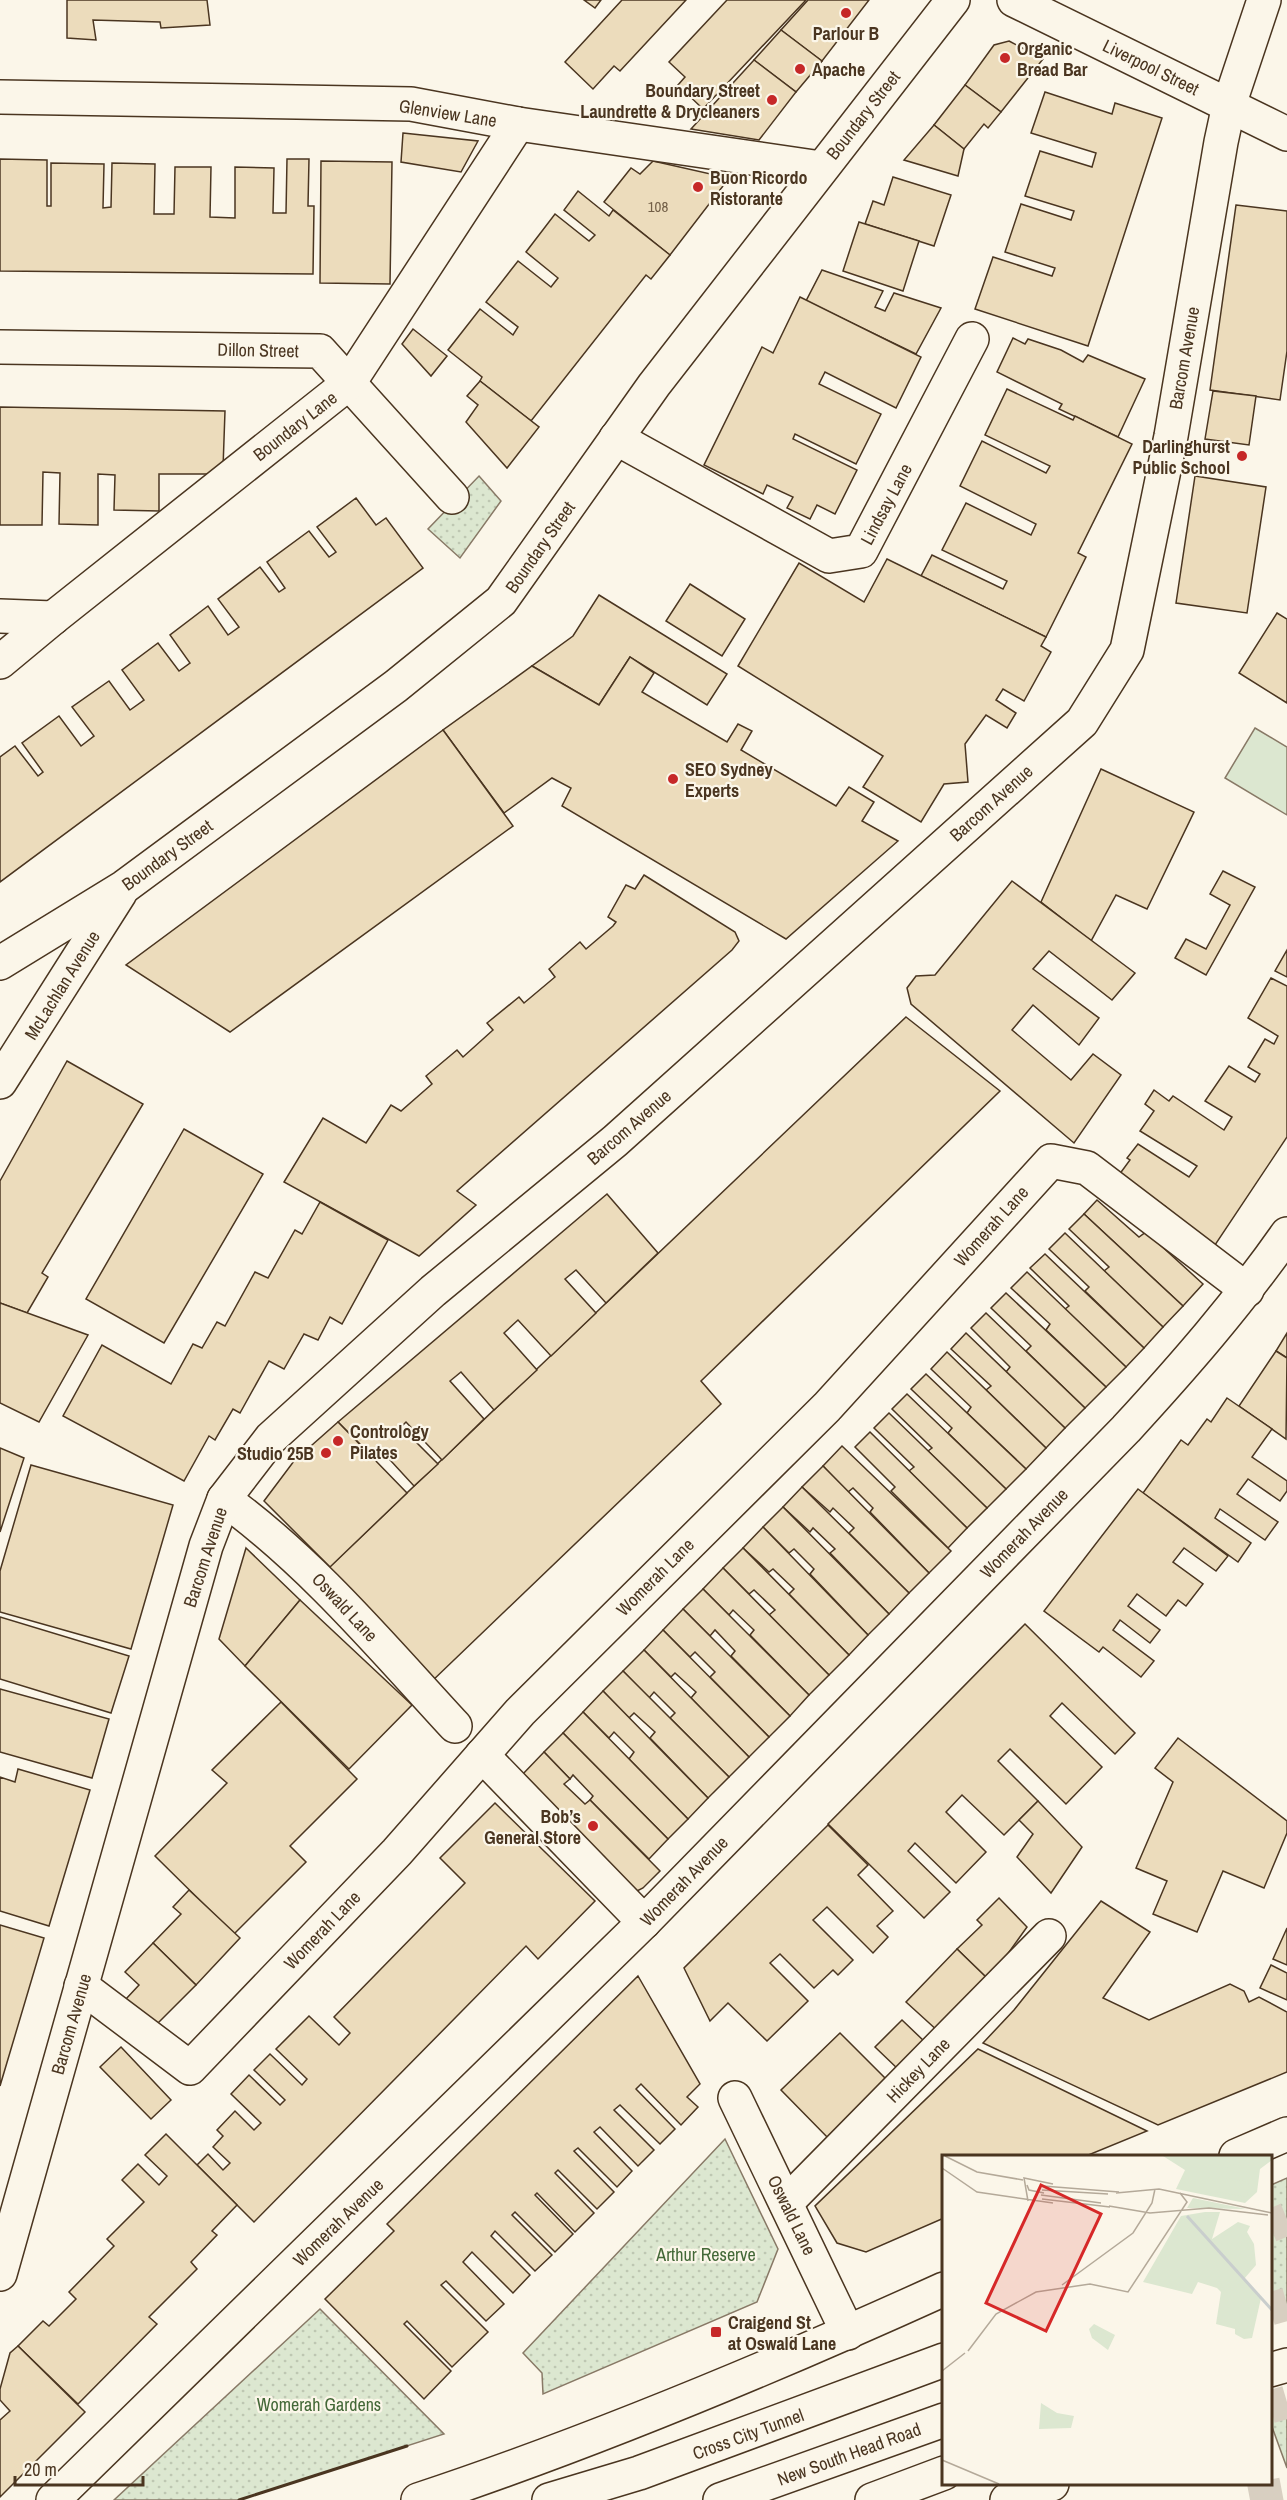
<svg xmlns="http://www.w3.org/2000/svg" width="1287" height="2500" viewBox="0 0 1287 2500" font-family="'Archivo Narrow',sans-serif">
	<defs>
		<pattern id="grass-dots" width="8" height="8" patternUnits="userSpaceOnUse" patternTransform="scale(1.5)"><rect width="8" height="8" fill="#dce7d0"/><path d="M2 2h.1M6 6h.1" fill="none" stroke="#bec7b2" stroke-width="1.8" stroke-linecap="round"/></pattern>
	</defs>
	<rect width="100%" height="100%" fill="#fbf6e9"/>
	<g fill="url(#grass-dots)" stroke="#887966" stroke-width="1.5">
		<polygon points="479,476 501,501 460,558 428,529"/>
		<polygon points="725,2139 778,2249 757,2302 543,2394 542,2373 523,2353"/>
		<polygon points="1287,2178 1287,2306 1271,2308 1271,2185"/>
		<polygon points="320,2309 444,2434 239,2500 114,2500"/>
		<polygon points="1287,2410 1287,2468 1271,2424 1271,2416"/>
	</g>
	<polygon fill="#dce7d0" stroke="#887966" stroke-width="1.5" points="1255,728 1287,747 1287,815 1225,778"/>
	<g fill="#ecdcbc" stroke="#4a3520" stroke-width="1.5">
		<polygon points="67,0 207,0 210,25 161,28 160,22 93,20 96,40 67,38"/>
		<polygon points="584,0 601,0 595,8"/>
		<polygon points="622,0 686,0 620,71 614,66 593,89 565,62"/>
		<polygon points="727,0 806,0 703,109 678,85 685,77 669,62"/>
		<polygon points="808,0 869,0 822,61 781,30"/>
		<polygon points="781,30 822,61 796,92 754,60"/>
		<polygon points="1009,41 1043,59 1001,112 965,85 994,45"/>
		<polygon points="754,60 796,92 759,140 691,129"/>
		<polygon points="965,85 1001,112 988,128 984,124 964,149 934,125"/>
		<polygon points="1045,92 1112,114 1115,103 1162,118 1088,346 975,309 993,257 1052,276 1055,268 1005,252 1021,204 1071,220 1074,211 1025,196 1040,151 1092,167 1096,153 1031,133"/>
		<polygon points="934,125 964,149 958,176 904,160"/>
		<polygon points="403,133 478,141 461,172 401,162"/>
		<polygon points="0,159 47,160 47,206 51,206 51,163 104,164 103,208 111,207 112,163 155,164 154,214 174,214 175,167 211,167 210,217 235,218 235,167 274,168 273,213 286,213 287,159 309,159 308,206 314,206 313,274 0,271"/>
		<polygon points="321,161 392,162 390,284 320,283"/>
		<polygon points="653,161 724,177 723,186 670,255 604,202 631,168 640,174"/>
		<polygon points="893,177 951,195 934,246 865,224 873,201 884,205"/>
		<polygon points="578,191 609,216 613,210 670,255 651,279 646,275 531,421 480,381 482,377 448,350 480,309 513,335 518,327 486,302 518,261 551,287 558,278 526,252 555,214 589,241 595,235 564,210"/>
		<polygon points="1236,205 1287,211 1287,351 1280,400 1210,390"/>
		<polygon points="859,222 919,241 903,291 843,271"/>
		<polygon points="822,270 883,291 875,307 885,311 894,293 941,308 916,354 806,301"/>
		<polygon points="800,297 921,357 896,408 825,372 819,384 881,414 856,464 795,434 793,439 857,470 835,514 817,505 810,519 787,508 793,497 767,485 763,494 704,465 762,347 773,353"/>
		<polygon points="413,329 447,356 431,376 402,344"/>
		<polygon points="1013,338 1025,344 1028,339 1061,350 1083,362 1088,355 1145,379 1118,437 1059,409 1062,404 997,372"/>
		<polygon points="480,381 539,427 507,468 466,422 478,405 467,396"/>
		<polygon points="1007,389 1073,420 1075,416 1132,444 1078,553 1086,557 1046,637 921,576 932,555 1003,589 1007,581 942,550 966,503 1031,535 1036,524 960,486 982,441 1046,473 1050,466 985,435"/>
		<polygon points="1213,391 1256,396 1249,445 1205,439"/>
		<polygon points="0,407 225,411 223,468 210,474 159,474 159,511 114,510 115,475 98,474 98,525 59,524 60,473 43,472 42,525 0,525"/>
		<polygon points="1195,476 1266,487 1247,613 1176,603"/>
		<polygon points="356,498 376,525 386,518 423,568 0,882 0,757 15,746 38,776 43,772 22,743 59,716 81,746 94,736 72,707 109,681 130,710 144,700 122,670 158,643 179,671 190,663 170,635 208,606 228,635 239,627 218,599 260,567 279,592 285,588 267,562 309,531 329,557 336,552 317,527"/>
		<polygon points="887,559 1046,637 1041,646 1051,652 1024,701 1003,689 996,700 1016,713 1007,728 986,715 965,744 968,782 944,784 921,822 863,787 883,756 738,666 799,563 864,602"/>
		<polygon points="690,584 745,619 722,656 666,621"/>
		<polygon points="599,595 727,674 707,705 630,657 599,705 532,666 573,636"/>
		<polygon points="1277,613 1287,619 1287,703 1239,673"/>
		<polygon points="630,657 654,673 642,692 727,742 738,724 752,731 741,750 836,806 849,787 874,802 862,821 898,841 786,939 562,806 571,788 552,778 504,813 443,730 532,666 599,705"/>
		<polygon points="443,730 513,826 230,1032 126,965"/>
		<polygon points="1101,769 1194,812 1147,909 1116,895 1091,941 1041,902"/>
		<polygon points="1223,871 1255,887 1206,975 1175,958 1186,939 1206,949 1230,905 1210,894"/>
		<polygon points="644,875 735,932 739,941 732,950 457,1191 476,1205 419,1256 284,1182 323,1118 366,1143 391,1105 401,1111 432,1084 426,1076 457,1050 463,1057 493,1030 487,1023 519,997 524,1003 555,977 549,969 580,942 586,949 613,926 616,922 608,917 626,885 635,889"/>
		<polygon points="1012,881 1135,973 1112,1000 1049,951 1033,969 1099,1018 1079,1045 1033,1005 1012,1030 1071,1080 1093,1054 1121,1075 1074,1143 911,1004 907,988 916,976 935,975"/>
		<polygon points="1287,950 1287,977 1275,971"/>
		<polygon points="1271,978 1287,986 1287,1137 1211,1251 1162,1213 1166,1207 1142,1190 1116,1179 1130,1160 1127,1158 1138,1144 1189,1177 1197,1166 1140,1131 1154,1111 1145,1104 1154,1090 1169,1101 1173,1096 1224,1130 1232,1117 1205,1101 1229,1066 1255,1082 1260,1074 1248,1067 1265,1039 1274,1044 1278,1036 1248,1018"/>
		<polygon points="906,1017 1000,1091 701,1381 721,1404 429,1684 323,1573"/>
		<polygon points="67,1061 143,1104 42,1273 48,1277 27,1313 0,1303 0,1181"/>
		<polygon points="184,1129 263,1174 164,1343 86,1299"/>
		<polygon points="607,1194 658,1253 606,1303 576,1270 565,1279 596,1313 551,1356 518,1320 504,1333 537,1370 494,1410 461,1372 450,1381 484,1419 442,1460 406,1422 401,1427 438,1464 414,1486 380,1449 372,1456 338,1422"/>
		<polygon points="1097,1200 1139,1237 1146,1232 1203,1284 1183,1306 1084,1214"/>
		<polygon points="320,1202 388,1240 342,1324 330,1317 318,1340 304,1334 284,1369 269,1361 240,1413 233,1409 215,1440 209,1436 184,1481 63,1416 102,1345 171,1384 193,1344 202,1348 217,1322 225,1326 255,1272 268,1278 295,1230 302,1234"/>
		<polygon points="1084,1214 1183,1306 1163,1327 1104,1271 1109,1267 1069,1229"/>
		<polygon points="1065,1233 1163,1327 1144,1348 1085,1291 1089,1287 1049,1249"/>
		<polygon points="1045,1254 1144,1348 1126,1367 1065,1309 1069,1306 1030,1268"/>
		<polygon points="1027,1272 1126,1367 1106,1387 1046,1330 1050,1324 1011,1288"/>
		<polygon points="1006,1293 1106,1387 1085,1408 1026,1351 1031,1346 991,1308"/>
		<polygon points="0,1303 88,1335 39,1422 0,1403"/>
		<polygon points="986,1313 1085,1408 1065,1428 1006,1372 1010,1367 971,1328"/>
		<polygon points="966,1333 1065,1428 1046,1448 986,1390 991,1386 951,1349"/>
		<polygon points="1287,1333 1287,1358 1276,1351"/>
		<polygon points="1276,1351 1287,1358 1286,1439 1239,1406"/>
		<polygon points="947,1352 1046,1448 1026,1469 967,1413 971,1407 931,1369"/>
		<polygon points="926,1374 1026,1469 1006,1489 948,1433 952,1428 911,1389"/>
		<polygon points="907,1394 1006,1489 987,1508 928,1451 932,1448 892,1409"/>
		<polygon points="1227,1398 1272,1429 1252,1457 1287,1481 1287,1491 1280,1501 1248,1479 1237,1494 1278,1522 1265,1540 1220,1509 1215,1518 1251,1543 1238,1562 1143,1493 1181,1440 1188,1445 1207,1419 1211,1422"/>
		<polygon points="889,1413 987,1508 967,1528 909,1471 914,1467 874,1428"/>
		<polygon points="338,1422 407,1493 330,1567 264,1501 294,1461"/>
		<polygon points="870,1432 967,1528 948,1548 891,1491 895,1487 855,1447"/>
		<polygon points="842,1446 951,1551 929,1573 870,1512 873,1508 853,1488 848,1492 823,1466"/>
		<polygon points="0,1448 24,1458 0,1532"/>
		<polygon points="31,1465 173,1505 131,1649 0,1612 0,1571"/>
		<polygon points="823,1466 929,1573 909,1593 849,1533 854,1528 833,1508 830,1512 802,1487"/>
		<polygon points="802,1487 909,1593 889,1614 830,1553 835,1549 813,1528 810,1532 783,1507"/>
		<polygon points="1138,1489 1228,1556 1216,1571 1184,1548 1173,1562 1203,1584 1186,1606 1178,1600 1166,1616 1137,1594 1128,1606 1160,1630 1150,1643 1120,1620 1113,1630 1154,1661 1141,1677 1103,1647 1099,1652 1044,1611"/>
		<polygon points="783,1507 889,1614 868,1635 810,1574 814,1569 794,1549 789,1553 763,1527"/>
		<polygon points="763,1527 868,1635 849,1655 789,1594 794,1589 773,1569 769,1572 743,1548"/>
		<polygon points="246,1548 300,1600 245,1666 219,1639"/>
		<polygon points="743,1548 849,1655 829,1675 769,1615 775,1610 754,1590 749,1594 723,1568"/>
		<polygon points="723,1568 829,1675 809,1695 750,1635 754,1630 733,1610 729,1615 703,1589"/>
		<polygon points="703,1589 809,1695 790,1716 731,1656 735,1651 715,1630 710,1636 683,1609"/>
		<polygon points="300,1600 412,1705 349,1769 245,1666"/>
		<polygon points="683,1609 790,1716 769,1737 710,1677 715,1672 695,1652 690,1657 663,1630"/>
		<polygon points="0,1617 129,1656 111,1713 0,1679"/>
		<polygon points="1025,1624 1135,1733 1115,1754 1062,1703 1050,1716 1102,1767 1066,1804 1010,1749 998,1761 1038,1801 1004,1835 962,1795 946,1812 986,1852 956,1883 915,1843 908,1851 950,1892 924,1918 828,1824"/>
		<polygon points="663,1630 769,1737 749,1757 691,1698 696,1692 675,1673 671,1677 644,1650"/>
		<polygon points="644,1650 749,1757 729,1777 670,1718 675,1713 654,1692 649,1698 623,1671"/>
		<polygon points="623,1671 729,1777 708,1798 650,1738 655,1732 634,1713 629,1718 603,1691"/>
		<polygon points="0,1689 109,1719 92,1778 0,1752"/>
		<polygon points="603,1691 708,1798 688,1819 629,1759 634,1752 614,1732 609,1738 583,1712"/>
		<polygon points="281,1702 357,1779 290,1846 306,1862 234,1934 155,1856 227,1783 212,1770"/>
		<polygon points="583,1712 688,1819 668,1839 563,1733"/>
		<polygon points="563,1733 668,1839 649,1859 590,1800 593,1796 573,1775 570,1779 544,1752"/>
		<polygon points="1178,1738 1287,1821 1287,1833 1264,1888 1223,1871 1197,1932 1153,1914 1167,1881 1136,1868 1173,1782 1155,1768"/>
		<polygon points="544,1752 570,1779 564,1784 585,1804 590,1800 660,1871 643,1888 635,1892 521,1776"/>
		<polygon points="18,1769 90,1790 49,1926 0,1911 0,1777 15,1782"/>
		<polygon points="1038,1801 1082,1847 1051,1893 1017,1857 1033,1834 1019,1820"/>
		<polygon points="495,1803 595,1901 538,1959 526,1946 254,2222 197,2165 208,2154 223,2170 230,2163 213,2147 223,2136 217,2130 235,2111 254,2130 261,2123 231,2094 249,2075 280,2105 285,2100 254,2070 270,2054 302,2085 307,2079 276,2049 309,2016 339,2045 350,2033 334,2017 465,1883 440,1858"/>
		<polygon points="828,1825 868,1865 858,1875 893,1911 877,1926 888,1937 873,1953 827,1907 813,1920 853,1960 838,1975 833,1970 814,1988 780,1954 770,1963 808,2001 767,2041 728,2003 710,2021 684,1968"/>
		<polygon points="189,1890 240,1938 196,1985 153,1943 181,1914 173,1907"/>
		<polygon points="999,1898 1027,1927 989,1980 957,1949 982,1925 977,1920"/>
		<polygon points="1101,1901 1150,1932 1103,1998 1149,2020 1230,1984 1244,1991 1249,2002 1259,1997 1287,2012 1287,2072 1158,2125 983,2043 1014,2010"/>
		<polygon points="0,1925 44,1938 0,2086"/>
		<polygon points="1287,1928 1287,1965 1273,1959"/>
		<polygon points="153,1943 196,1985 154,2027 126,1999 139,1985 125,1972"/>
		<polygon points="957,1949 989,1980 939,2032 906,2002"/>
		<polygon points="1271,1965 1287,1973 1287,2000 1260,1988"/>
		<polygon points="638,1976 700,2084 687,2097 698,2107 681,2125 641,2084 636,2089 675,2129 660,2144 620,2105 614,2110 654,2150 638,2166 600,2127 594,2132 632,2171 617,2187 578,2148 574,2151 614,2192 597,2209 558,2170 555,2173 594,2213 575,2232 537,2193 535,2195 573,2234 555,2252 515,2212 512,2215 552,2255 535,2271 495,2231 491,2236 530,2275 513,2293 472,2252 463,2262 504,2304 486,2321 446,2281 441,2285 488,2332 452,2367 407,2321 404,2324 451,2371 424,2399 325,2299 394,2231 387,2224"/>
		<polygon points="902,2020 925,2042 899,2070 875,2047"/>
		<polygon points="840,2033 889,2082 830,2140 781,2090"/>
		<polygon points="121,2047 171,2100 151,2119 100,2067"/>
		<polygon points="978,2049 1147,2131 1086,2156 944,2156 944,2218 866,2252 837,2243 815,2206"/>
		<polygon points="166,2134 237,2205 212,2231 217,2235 191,2262 197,2269 149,2317 157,2324 78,2404 18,2346 43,2321 49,2326 76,2299 69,2292 114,2246 107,2239 144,2202 122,2180 138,2164 159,2185 167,2176 145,2155"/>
		<polygon points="18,2346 85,2412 0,2497 0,2420 10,2411 0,2400 0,2389 10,2353"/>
	</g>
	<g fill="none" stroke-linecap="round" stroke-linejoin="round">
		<g stroke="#d8cfc1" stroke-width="33" stroke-dasharray="33 16" stroke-linecap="butt">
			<polyline points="1270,2309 1287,2304"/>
			<polyline points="1270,2407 1287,2402"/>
		</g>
		<g stroke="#d8cfc1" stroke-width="33" stroke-dasharray="33 16" stroke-linecap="butt">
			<polyline points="1270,2226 1287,2219"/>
			<polyline points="1250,2500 1287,2493"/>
		</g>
		<defs>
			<g id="minor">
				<polyline points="1014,0 1287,134"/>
				<polyline points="0,97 411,104 518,124 821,168"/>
				<polyline points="0,347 320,351 452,497"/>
				<polyline points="616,438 829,556 861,551 972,339"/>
				<polyline points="0,616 53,618"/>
				<polyline points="0,662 53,618 349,383 518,124"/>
				<path d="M224,1499C312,1563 382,1647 455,1726"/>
				<polyline points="482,1755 644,1922"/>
				<polyline points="81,1986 190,2068 397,1852 520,1712 827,1407 1051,1161 1087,1168 1247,1290"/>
				<polyline points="735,2098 848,2333"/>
				<polyline points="786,2203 1049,1936"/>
				<polyline points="0,2274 206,1546 224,1499 271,1438 433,1291 615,1141 1082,722 1127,650 1171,436 1221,142 1229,105 1264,0"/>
				<path d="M53,2500L644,1922L1126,1429C1183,1367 1238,1304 1287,1234"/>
			</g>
			<g id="major">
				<polyline points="0,963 124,887 396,686 501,601 654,385 953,0"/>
				<polyline points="0,1082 120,893"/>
				<polyline points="1236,2156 1287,2134"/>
				<polyline points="1270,2370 1287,2365"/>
				<path d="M418,2500C596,2441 772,2367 944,2289"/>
				<polyline points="720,2500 944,2420"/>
				<polyline points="872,2500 944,2473"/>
				<polyline points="1007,2500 1052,2484"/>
			</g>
			<polyline id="highway" points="549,2500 639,2473 944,2360"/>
		</defs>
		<use href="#minor" stroke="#4a3520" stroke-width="36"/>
		<use href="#major" stroke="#4a3520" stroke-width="36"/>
		<use href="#highway" stroke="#4a3520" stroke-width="36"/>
		<use href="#minor" stroke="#fbf6e9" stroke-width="33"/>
		<use href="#major" stroke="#fbf6e9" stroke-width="33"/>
		<use href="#highway" stroke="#fbf6e9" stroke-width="33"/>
		<polyline stroke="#4a3520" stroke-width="3" points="239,2500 407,2446"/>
	</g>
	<g fill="#c62828" stroke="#fbf6e9" stroke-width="2">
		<circle cx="846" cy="13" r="6"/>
		<circle cx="1005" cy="58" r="6"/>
		<circle cx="800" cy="69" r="6"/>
		<circle cx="772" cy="100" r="6"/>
		<circle cx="698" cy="187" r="6"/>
		<circle cx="1242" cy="456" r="6"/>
		<circle cx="673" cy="779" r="6"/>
		<circle cx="338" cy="1441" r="6"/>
		<circle cx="326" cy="1453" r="6"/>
		<circle cx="593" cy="1826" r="6"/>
		<rect x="710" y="2326" width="12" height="12" rx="3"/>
	</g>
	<g text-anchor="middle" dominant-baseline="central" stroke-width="4.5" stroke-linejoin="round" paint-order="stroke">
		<g font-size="15" fill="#725f47">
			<text x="658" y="206">108</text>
		</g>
		<g font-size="18" font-weight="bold" fill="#4a3520" stroke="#fbf6e9" text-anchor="start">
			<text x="846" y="33" text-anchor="middle">Parlour B</text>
			<text x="1017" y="48">Organic<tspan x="1017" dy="21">Bread Bar</tspan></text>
			<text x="812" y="69">Apache</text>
			<text x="760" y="90" text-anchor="end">Boundary Street<tspan x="760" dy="21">Laundrette &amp; Drycleaners</tspan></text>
			<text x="710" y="177">Buon Ricordo<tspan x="710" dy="21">Ristorante</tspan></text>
			<text x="1230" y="446" text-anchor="end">Darlinghurst<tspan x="1230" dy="21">Public School</tspan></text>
			<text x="685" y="769">SEO Sydney<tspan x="685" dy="21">Experts</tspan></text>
			<text x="350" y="1431">Contrology<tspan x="350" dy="21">Pilates</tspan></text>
			<text x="314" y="1453" text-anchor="end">Studio 25B</text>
			<text x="581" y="1816" text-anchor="end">Bob’s<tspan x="581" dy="21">General Store</tspan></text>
			<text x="728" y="2322">Craigend St<tspan x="728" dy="21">at Oswald Lane</tspan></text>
		</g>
		<g font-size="18" fill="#4a3520" stroke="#fbf6e9">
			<text transform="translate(1151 67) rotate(26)">Liverpool Street</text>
			<text transform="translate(448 113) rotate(9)">Glenview Lane</text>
			<text transform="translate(863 115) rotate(-52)">Boundary Street</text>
			<text transform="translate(258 350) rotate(1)">Dillon Street</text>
			<text transform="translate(1184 358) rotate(-80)">Barcom Avenue</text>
			<text transform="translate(295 426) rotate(-38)">Boundary Lane</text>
			<text transform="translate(886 504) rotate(-62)">Lindsay Lane</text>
			<text transform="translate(540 547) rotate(-55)">Boundary Street</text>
			<text transform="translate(991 803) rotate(-42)">Barcom Avenue</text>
			<text transform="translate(167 855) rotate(-36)">Boundary Street</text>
			<text transform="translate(62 985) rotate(-58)">McLachlan Avenue</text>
			<text transform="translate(629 1127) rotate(-41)">Barcom Avenue</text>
			<text transform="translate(991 1226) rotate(-48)">Womerah Lane</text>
			<text transform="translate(1024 1533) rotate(-46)">Womerah Avenue</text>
			<text transform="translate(205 1557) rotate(-72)">Barcom Avenue</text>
			<text transform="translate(655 1577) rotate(-45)">Womerah Lane</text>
			<text transform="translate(345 1607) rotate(47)">Oswald Lane</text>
			<text transform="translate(684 1881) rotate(-46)">Womerah Avenue</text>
			<text transform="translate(322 1930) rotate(-46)">Womerah Lane</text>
			<text transform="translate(71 2024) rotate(-74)">Barcom Avenue</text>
			<text transform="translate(918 2070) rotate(-46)">Hickey Lane</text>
			<text transform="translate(792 2215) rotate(64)">Oswald Lane</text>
			<text transform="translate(338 2222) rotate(-44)">Womerah Avenue</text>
			<text transform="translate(748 2434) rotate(-20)">Cross City Tunnel</text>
			<text transform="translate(849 2454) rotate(-20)">New South Head Road</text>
		</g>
		<g font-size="18" fill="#436837" stroke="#fbf6e9">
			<text x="706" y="2254">Arthur Reserve</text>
			<text x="319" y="2404">Womerah Gardens</text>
		</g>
	</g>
	<g transform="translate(942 2155)">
		<rect width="330" height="330" fill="#fbf6e9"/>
		<path d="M221,1H330V5L318,14L315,37L303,48L234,34L243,15ZM251,43L304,54L245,53ZM263,57H278L270,84L296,67L308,71L305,77L312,89L314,110L302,124L319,143L310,183L302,184L293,179V174L274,169L279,137L275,133L256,127L250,139L201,127L239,61ZM152,169L173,180L166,195L150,183L147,174ZM99,248L115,258L132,261L129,273L97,274Z" fill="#dce7d0"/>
		<path d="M276,1H315L281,14ZM278,22L307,27L305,42L275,37Z" fill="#dce7d0"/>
		<path fill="none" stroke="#c9cecd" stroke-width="3" d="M245,61L330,155"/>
		<path fill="none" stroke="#b4a999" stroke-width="1.5" d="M3,1L35,17L81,25M0,13L35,37L111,48M85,30L87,35L102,38M101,31L177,37M100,35L166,39M174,38L217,34L330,58M99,40L159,48M100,44L168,52M86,46L82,23L111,29M167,51L208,58L267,53L326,60M120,130L191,78L210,48L213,34M26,196L54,159L94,137L148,129L186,137L245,47L238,38M0,216L23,198M0,305L57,329"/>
		<path fill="#d62828" fill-opacity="0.15" stroke="#d62828" stroke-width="3" d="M99,30L159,59L104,176L44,148Z"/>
		<rect width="330" height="330" fill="none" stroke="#4a3520" stroke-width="3"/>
	</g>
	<path d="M15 2476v9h128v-9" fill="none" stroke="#4a3520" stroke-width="3"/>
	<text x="24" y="2476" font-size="18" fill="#4a3520" stroke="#fbf6e9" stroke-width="4.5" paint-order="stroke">20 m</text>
</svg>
